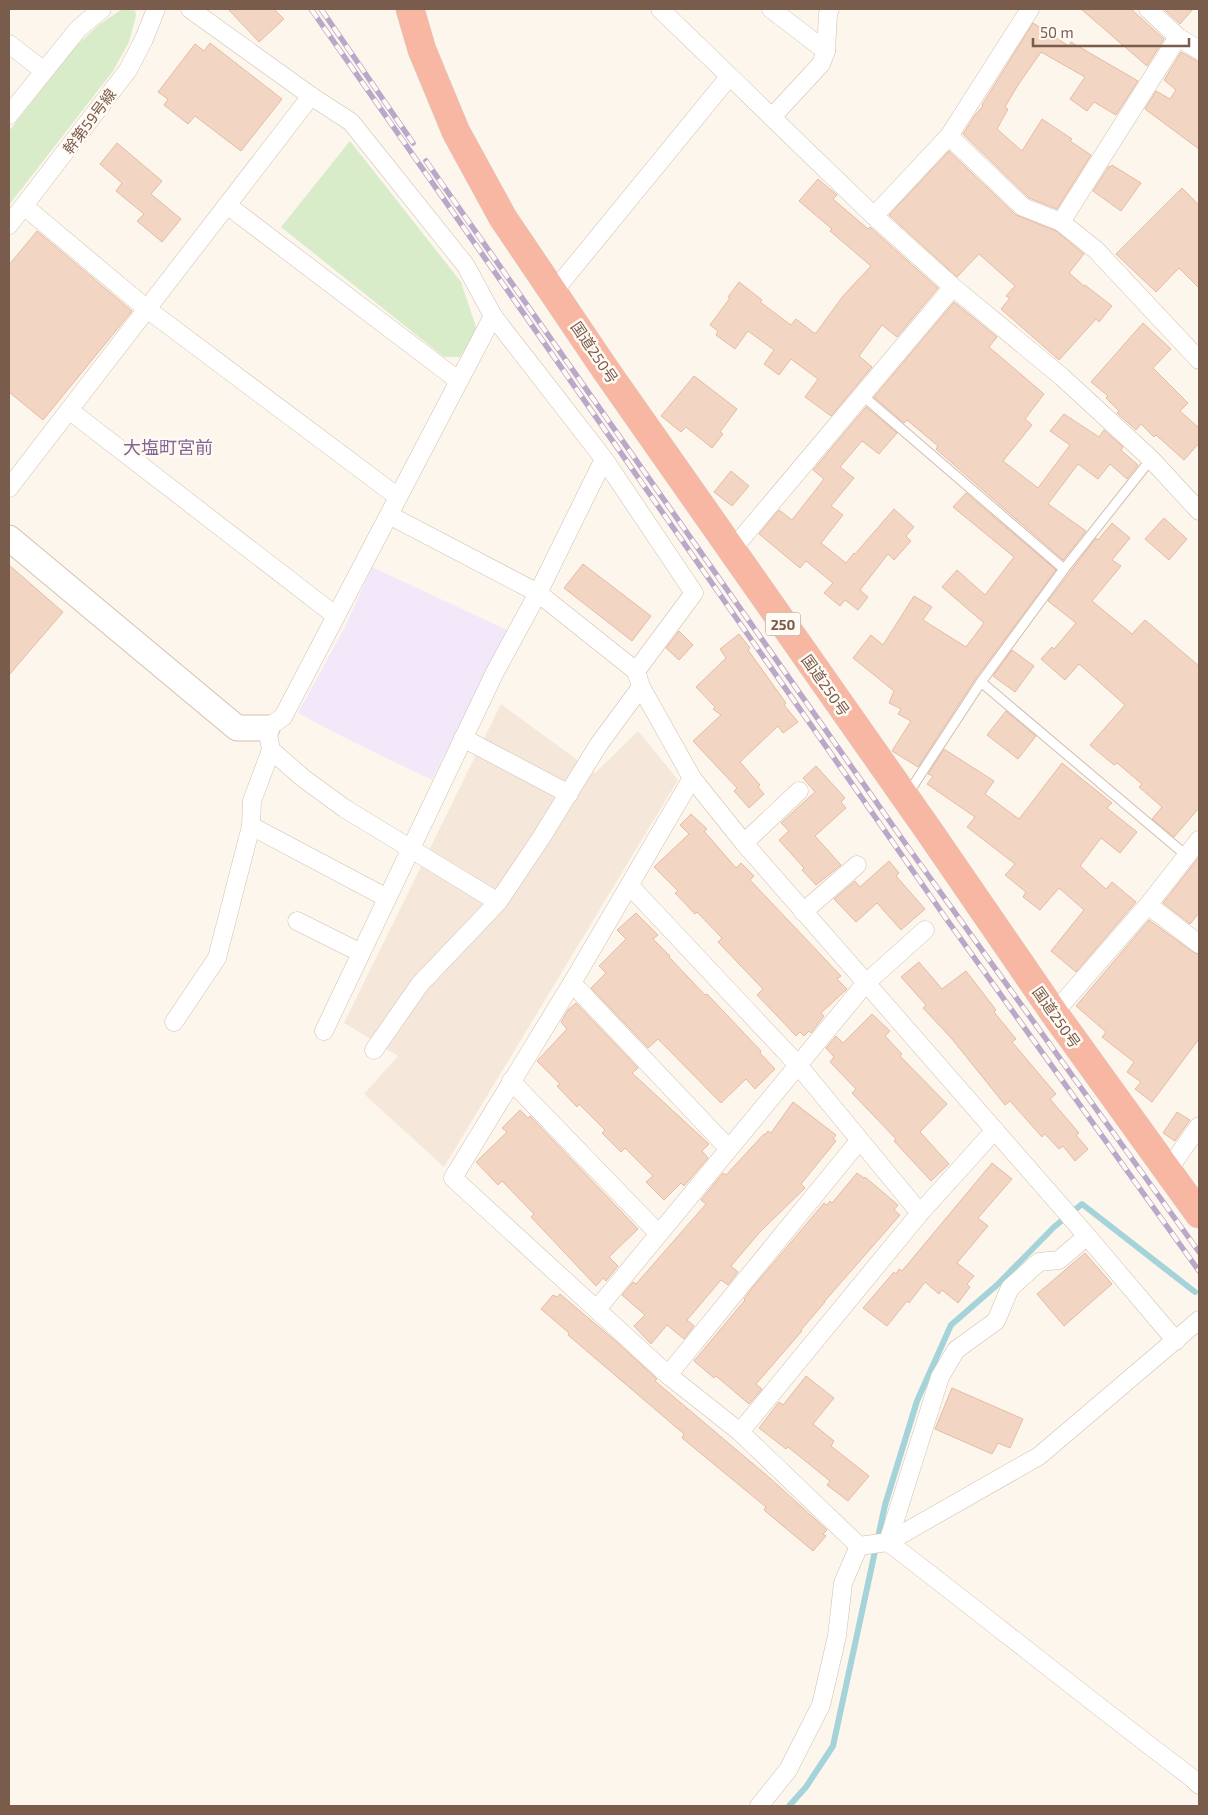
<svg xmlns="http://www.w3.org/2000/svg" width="1208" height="1815" viewBox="0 0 1208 1815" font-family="'Exo 2','Noto Sans JP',sans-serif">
	<rect width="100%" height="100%" fill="#fdf6ec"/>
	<polygon fill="#f5e8da" points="501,704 595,773 638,731 678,780 444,1167 364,1094 398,1056 344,1023"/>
	<polygon fill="#f3e8fa" points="372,567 507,630 432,780 351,741 298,713 345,627"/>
	<g fill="#d8ecc9">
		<polygon points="122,9 135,9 136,16 129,42 113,71 9,205 9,131 76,46 99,25"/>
		<polygon points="350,141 461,282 477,330 460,357 444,357 281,227"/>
	</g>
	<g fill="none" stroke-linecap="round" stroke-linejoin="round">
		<polyline stroke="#a5d3da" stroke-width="6" points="789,1806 806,1787 833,1746 885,1505 917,1401 951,1325 997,1285 1054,1227 1082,1204 1195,1292"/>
	</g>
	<g fill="#f3d5c3" stroke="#e6bba3">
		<polygon points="228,9 274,9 284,19 259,42"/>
		<polygon points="1081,9 1131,9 1164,39 1147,66"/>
		<polygon points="1166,9 1193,9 1180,24 1165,10"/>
		<polygon points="1033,23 1069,46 1071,42 1138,81 1116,115 1094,102 1087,111 1070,99 1085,77 1041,52 1018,85 1005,107 1008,109 997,129 1022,151 1042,119 1072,139 1070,141 1091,155 1057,209 1029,198 963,134 975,115 983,106 982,105"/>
		<polygon points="210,43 282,99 241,151 195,116 188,124 164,105 168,99 158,92 195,44 204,51"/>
		<polygon points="1181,52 1199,62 1199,149 1145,109 1156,91 1170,99 1176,90 1164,80"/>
		<polygon points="117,143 162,181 151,194 181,219 162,242 137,221 144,214 116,191 122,183 100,164"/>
		<polygon points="949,151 1016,215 1056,231 1084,254 1069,273 1084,286 1085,285 1112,306 1099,322 1096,319 1059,360 1001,309 1010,298 1006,296 1015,286 979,254 957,277 889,215"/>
		<polygon points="1112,165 1141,183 1121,211 1093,191 1109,166 1110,167"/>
		<polygon points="818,179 837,195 833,199 868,229 870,227 938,288 897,337 882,325 859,356 872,367 831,416 805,397 818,379 791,359 779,375 764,364 774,350 748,331 735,349 716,335 718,331 710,325 730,298 728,297 739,282 762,300 760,302 791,325 796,319 814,333 816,333 843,296 871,266 830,231 832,229 799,201"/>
		<polygon points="1182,188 1199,205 1199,288 1179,268 1156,292 1116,254"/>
		<polygon points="37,231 132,311 43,420 9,392 9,265"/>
		<polygon points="954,302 997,337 989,347 1044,394 1025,419 1032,425 1003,461 1038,488 1070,445 1050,431 1064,414 1099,437 1104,430 1123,447 1121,450 1138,465 1127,479 1110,464 1098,479 1078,464 1048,504 1086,531 1063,560 936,449 938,446 907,420 904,423 874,397"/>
		<polygon points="1143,323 1171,349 1153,368 1188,403 1180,411 1199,428 1199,443 1184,460 1156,435 1154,437 1141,424 1136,430 1117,413 1119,411 1106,398 1108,396 1091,382"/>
		<polygon points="694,376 737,409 720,432 723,434 712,448 686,427 681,432 661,416"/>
		<polygon points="866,407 897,433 879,454 862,441 840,467 854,478 831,506 843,515 821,543 846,563 854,553 855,554 894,509 914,527 906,536 911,541 894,560 888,554 860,590 868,597 858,610 845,600 840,606 824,593 833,583 806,561 800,568 759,534 779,510 792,520 824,479 813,470"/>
		<polygon points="731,471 749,486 732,506 714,492"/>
		<polygon points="966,493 1056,570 976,678 918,767 892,751 911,721 898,714 901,709 889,703 894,691 853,658 871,635 883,645 914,596 932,607 923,620 966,647 984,623 942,587 957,570 985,595 1014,557 953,507"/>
		<polygon points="1164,518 1187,539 1169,560 1145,539"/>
		<polygon points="1112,523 1130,538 1112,560 1121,566 1092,601 1132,634 1145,620 1199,666 1199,808 1174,837 1152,819 1162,807 1139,787 1142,784 1117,763 1114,765 1090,745 1125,705 1079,664 1065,680 1041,659 1052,647 1054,649 1076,623 1048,601 1096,538 1098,540"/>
		<polygon points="583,564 651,616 632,641 564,588"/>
		<polygon points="9,565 63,612 9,675"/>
		<polygon points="679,631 693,645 679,660 666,648"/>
		<polygon points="739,634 750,648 748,650 786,703 784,705 798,722 783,733 778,726 740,762 760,785 758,787 764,794 749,808 734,791 737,788 693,741 721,715 713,709 715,707 696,687 726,658 720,649"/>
		<polygon points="1012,650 1034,666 1015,692 993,676"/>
		<polygon points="1006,711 1036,736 1018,759 987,735"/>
		<polygon points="944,749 994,781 985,794 1019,819 1062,763 1112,803 1107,808 1137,832 1120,853 1101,838 1080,866 1106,889 1112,882 1136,902 1076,972 1051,951 1084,910 1059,888 1040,910 1023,897 1026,892 1005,875 1015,864 967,827 975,817 927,784 933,776 928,774"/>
		<polygon points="816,766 845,798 841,802 846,808 815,836 841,865 816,885 802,870 804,868 779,840 789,831 781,823 815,792 803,778"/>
		<polygon points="691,814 707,829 704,831 736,868 741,863 754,876 750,880 841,976 837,979 847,989 821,1013 824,1016 811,1033 809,1031 804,1036 800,1032 796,1036 780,1019 757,995 763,989 718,942 722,938 697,912 695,914 675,893 678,891 654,867 689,834 680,825"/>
		<polygon points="1199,857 1199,913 1190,924 1163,903"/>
		<polygon points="889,861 899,873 896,876 925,909 901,930 877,903 856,922 834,899 855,881 860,887"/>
		<polygon points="636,913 658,935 653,939 670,956 669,957 705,995 707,994 761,1051 760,1053 775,1069 755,1089 746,1079 721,1103 658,1039 648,1048 591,988 606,973 599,966 626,939 617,930"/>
		<polygon points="1149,920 1193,952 1199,954 1199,1039 1152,1102 1135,1089 1141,1082 1127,1072 1134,1062 1102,1037 1106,1032 1076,1006"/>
		<polygon points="919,962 942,989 966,971 996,1010 994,1012 1016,1039 1012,1042 1056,1094 1050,1099 1079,1133 1076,1135 1088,1149 1075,1161 1063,1146 1059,1149 1045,1134 1042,1137 1010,1101 1005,1105 952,1039 923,1008 926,1005 901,977"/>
		<polygon points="576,1003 638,1068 632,1073 709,1144 702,1151 708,1158 684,1186 681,1183 664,1200 646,1182 653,1176 625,1148 621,1152 602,1133 605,1130 579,1104 577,1107 557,1086 560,1084 537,1061 567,1029 561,1022 568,1010"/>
		<polygon points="872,1014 890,1031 885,1036 902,1054 900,1056 947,1104 920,1132 949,1164 931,1181 894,1141 896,1139 852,1093 856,1089 830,1062 834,1057 826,1048 836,1036 843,1043"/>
		<polygon points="793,1102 836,1135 833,1139 836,1141 801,1184 805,1188 760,1232 731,1266 738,1272 728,1285 721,1280 687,1320 694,1326 684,1339 667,1325 651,1344 634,1326 645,1315 622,1295 633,1282 636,1284 706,1204 701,1200 723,1173 726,1175 764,1134 765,1135 768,1131 771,1133"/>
		<polygon points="520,1110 528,1118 530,1116 638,1229 609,1257 618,1266 606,1281 603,1278 596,1286 531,1217 534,1214 502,1181 498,1185 476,1162 507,1132 502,1128"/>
		<polygon points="1177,1112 1190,1120 1175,1141 1163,1133"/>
		<polygon points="992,1163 1012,1179 978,1218 988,1226 957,1263 974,1276 967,1284 970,1287 958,1303 942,1290 939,1294 925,1282 909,1303 907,1301 887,1326 863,1308 894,1272 896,1274 899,1269 902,1271"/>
		<polygon points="857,1173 864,1178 865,1177 898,1205 894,1210 900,1215 824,1302 825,1302 801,1330 802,1331 756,1384 762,1389 749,1404 716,1376 714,1378 694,1361 745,1300 744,1299 754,1286 824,1203 827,1205 830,1201 832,1203"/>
		<polygon points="1085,1253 1112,1284 1064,1326 1037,1294"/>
		<polygon points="560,1294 619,1344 657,1379 655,1381 771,1479 827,1530 823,1534 826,1536 813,1551 764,1510 766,1507 682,1438 684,1434 568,1335 569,1333 541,1309 553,1295 557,1297"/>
		<polygon points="806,1376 834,1398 813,1424 834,1441 831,1446 869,1476 848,1501 827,1485 830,1481 788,1447 786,1449 759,1428 779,1402 783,1405"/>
		<polygon points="952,1388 1023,1419 1010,1448 998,1443 992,1454 935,1429"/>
	</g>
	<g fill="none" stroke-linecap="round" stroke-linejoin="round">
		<defs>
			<g id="lane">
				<polyline points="862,395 1064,569"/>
				<polyline points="981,682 1187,856"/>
				<polyline points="907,795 981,682 1064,569 1151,459"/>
			</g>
			<g id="street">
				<polyline points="190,9 311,96 351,122 466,266 493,316 283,717 267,728 271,750 303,778 344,808 498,902"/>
				<polyline points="660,9 874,216 953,287 1062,377 1151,459 1199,511"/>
				<polyline points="771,9 826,51"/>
				<polyline points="1148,9 1178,37 1199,50"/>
				<polyline points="1178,37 1061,222 1096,250 1199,360"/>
				<polyline points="9,44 44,71"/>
				<polyline points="9,115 78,29 102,9"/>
				<polyline points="772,117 821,64 826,51 828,14 830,9"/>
				<polyline points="949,136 1023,207 1061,222"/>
				<polyline points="227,205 459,381"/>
				<polyline points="24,206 147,309 398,497"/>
				<polyline points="874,216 949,136 1030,9"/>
				<polyline points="9,225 128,70 144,39 156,9"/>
				<polyline points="554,291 729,77"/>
				<polyline points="493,316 604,459 694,593 636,671"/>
				<polyline points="69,410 336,616"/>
				<polyline points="9,488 311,96"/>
				<polyline points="389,515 538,593 636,671 641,687 692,778 744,843 1087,1236 1176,1341"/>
				<polyline points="731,551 953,287"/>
				<polyline points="463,738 569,794"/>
				<polyline points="692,778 572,983 453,1178 668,1375 740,1432 859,1546"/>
				<polyline points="251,826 387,898"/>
				<polyline points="744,843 799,791"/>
				<polyline points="630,886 798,1065 920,1213"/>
				<polyline points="1148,905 1199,944"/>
				<polyline points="803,912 857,865"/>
				<polyline points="297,921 361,953"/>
				<polyline points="572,983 728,1148"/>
				<polyline points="1054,1013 1148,905 1199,840"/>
				<polyline points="174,1022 217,958 251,826 252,801 271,750"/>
				<polyline points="324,1031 495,672 538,593 604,459"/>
				<polyline points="374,1050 420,984 498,902 541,838 599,744 641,687"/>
				<polyline points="511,1081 658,1233"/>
				<polyline points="1168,1170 1199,1126"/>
				<polyline points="597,1309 865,984 925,930"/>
				<polyline points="668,1375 859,1141"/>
				<polyline points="740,1432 920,1213 995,1130"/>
				<path d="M888,1542C990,1620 1090,1701 1192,1778L1199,1785"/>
				<polyline points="888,1542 940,1377 956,1350 996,1321 1010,1288 1039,1262 1059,1260 1087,1236"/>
				<polyline points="859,1546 888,1542 1039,1456 1199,1320"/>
				<polyline points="759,1806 788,1770 821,1705 837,1636 843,1583 859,1546"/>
			</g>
			<polyline id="secondary" points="9,538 237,728 267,728"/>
			<polyline id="highway" points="410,9 422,50 456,132 503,218 607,372 929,831 1054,1013 1199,1214"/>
		</defs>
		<use href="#lane" stroke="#d1beb0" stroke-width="11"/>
		<use href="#street" stroke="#d1beb0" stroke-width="19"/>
		<use href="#secondary" stroke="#d6c0b0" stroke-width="27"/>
		<use href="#highway" stroke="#dad1cd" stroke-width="29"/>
		<use href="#lane" stroke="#fff" stroke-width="9"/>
		<use href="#street" stroke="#fff" stroke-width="18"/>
		<use href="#secondary" stroke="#fff" stroke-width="25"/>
		<use href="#highway" stroke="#f7b7a3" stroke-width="28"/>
		<defs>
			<g id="rail">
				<polyline points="311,9 945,917 1199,1271"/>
				<polyline points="321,9 413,143"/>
				<polyline points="426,161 905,843 1199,1252"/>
			</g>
		</defs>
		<use href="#rail" stroke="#b9a8c9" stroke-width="5.5"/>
		<use href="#rail" stroke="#fffaf3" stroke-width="4" stroke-dasharray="11" stroke-linecap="butt"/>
	</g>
	<g text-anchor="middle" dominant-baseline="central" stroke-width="5" stroke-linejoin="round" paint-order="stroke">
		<rect fill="#fffaf3" stroke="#a28b7f" stroke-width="1" x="765.5" y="612.5" width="35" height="23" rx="4"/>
		<g font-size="14" font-weight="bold" fill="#7a5c4d">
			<text x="783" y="624">250</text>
		</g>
		<g font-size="15" fill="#7a5c4d" stroke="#fffaf3">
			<text transform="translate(89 121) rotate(-53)">幹第59号線</text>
			<text transform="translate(595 352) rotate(56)">国道250号</text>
			<text transform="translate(826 685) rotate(55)">国道250号</text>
			<text transform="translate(1057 1017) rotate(55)">国道250号</text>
		</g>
		<g font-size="18" fill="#846695" stroke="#fffaf3">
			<text x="168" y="447">大塩町宮前</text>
		</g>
	</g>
	<rect width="1208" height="1815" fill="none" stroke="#7a5c4d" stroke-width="20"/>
	<path d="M1033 38v8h156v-8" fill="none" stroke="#7a5c4d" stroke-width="2.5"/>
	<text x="1040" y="38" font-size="15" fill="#7a5c4d" stroke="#fffaf3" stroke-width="4" paint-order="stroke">50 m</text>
</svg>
